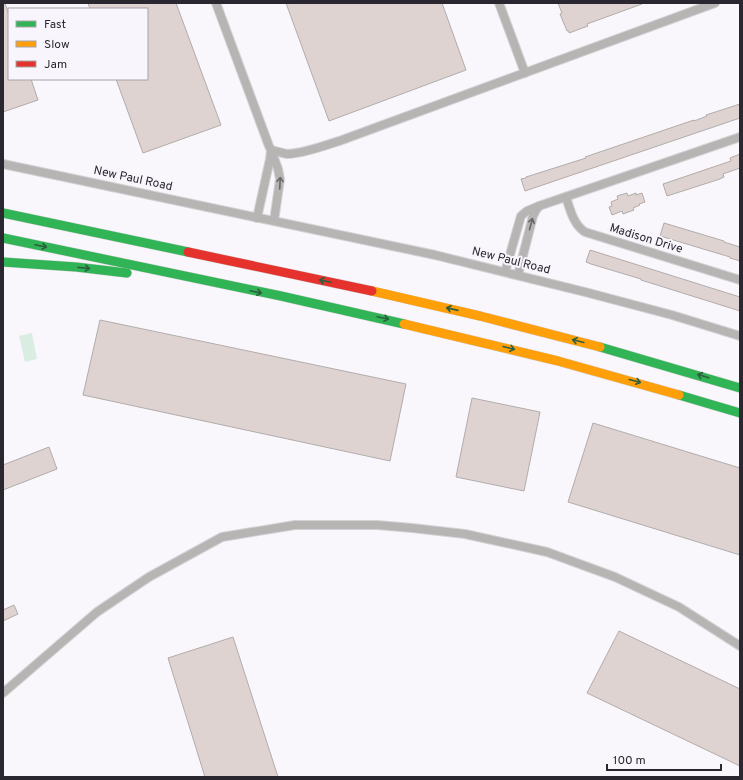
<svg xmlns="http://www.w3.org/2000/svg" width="743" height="780" viewBox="0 0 743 780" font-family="Overpass,sans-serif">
	<rect width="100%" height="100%" fill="#f9f7fb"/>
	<polygon fill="#d9ede2" points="32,333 37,359 25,362 19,336"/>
	<g fill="#ded3d1" stroke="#b2acac">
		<polygon points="3,3 5,3 9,15 9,79 31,79 38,100 3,112"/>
		<polygon points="88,3 176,3 221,125 143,153 116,79 147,79 147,9 90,9"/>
		<polygon points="286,3 442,3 466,70 329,121"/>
		<polygon points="558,3 642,3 642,4 587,24 588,26 569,33 569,31 567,31 560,14 562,13"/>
		<polygon points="740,104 740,118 525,191 521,179 526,178 526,177 586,158 585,157 694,120 694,121 707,116 706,115"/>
		<polygon points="740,154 740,168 723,174 724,177 720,179 667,196 663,184 731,161 730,158"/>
		<polygon points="627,193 628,196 636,193 636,195 642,193 645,202 639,204 640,205 633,208 634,210 623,214 622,211 612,215 609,207 612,206 611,202 618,199 617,196"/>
		<polygon points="664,223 724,241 724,242 740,247 740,261 730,258 730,257 660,236"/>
		<polygon points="590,250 740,297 740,311 641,280 641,279 591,264 586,262"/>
		<polygon points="100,320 406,384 390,461 83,395"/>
		<polygon points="472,398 540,412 524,491 456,477"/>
		<polygon points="593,423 740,468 740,555 568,502"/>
		<polygon points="49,447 57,469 3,490 3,465"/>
		<polygon points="14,605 18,614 3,621 3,610"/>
		<polygon points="619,631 740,689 740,766 587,693"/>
		<polygon points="233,637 278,777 205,777 168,658"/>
	</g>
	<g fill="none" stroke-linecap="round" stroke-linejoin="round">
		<defs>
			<g id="street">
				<path d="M216,3L269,146L271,150C276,151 281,153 287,154C302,154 327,145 342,140L715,3"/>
				<polyline points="499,3 525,73"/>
				<polyline points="3,164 435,255 585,292 672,315 740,336"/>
				<path d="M566,197C570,209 573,224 585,232L740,280"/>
				<polyline points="539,206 740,137"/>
				<polyline points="257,218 270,159 271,150 278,169 280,179 274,221"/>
				<polyline points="505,272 521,216 527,211 539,206 536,210 533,216 518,275"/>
				<polyline points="3,693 97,612 149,577 222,537 295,525 377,525 412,528 465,534 547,552 615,577 679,607 740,646"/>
			</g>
			<g id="fast">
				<polyline points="3,213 188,252"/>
				<polyline points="3,238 281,296 404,324"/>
				<polyline points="3,262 76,267 127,273"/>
				<polyline points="600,347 740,388"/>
				<polyline points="679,395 740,413"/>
			</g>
			<g id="slow">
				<polyline points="372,291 480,316 600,347"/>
				<polyline points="404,324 558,361 679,395"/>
			</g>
			<polyline id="jam" points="188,252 372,291"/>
		</defs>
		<use href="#street" stroke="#d4d2d6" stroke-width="10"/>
		<use href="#fast" stroke="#d4d2d6" stroke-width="10"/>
		<use href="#slow" stroke="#d4d2d6" stroke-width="10"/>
		<use href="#jam" stroke="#d4d2d6" stroke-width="10"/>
		<use href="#street" stroke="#b7b5b4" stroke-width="8"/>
		<use href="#fast" stroke="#30b455" stroke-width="9"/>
		<use href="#slow" stroke="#ff9f0a" stroke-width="9"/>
		<use href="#jam" stroke="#e5322d" stroke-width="9"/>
	</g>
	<defs><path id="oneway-shaft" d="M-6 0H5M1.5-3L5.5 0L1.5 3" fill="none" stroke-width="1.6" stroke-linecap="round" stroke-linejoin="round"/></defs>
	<g stroke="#69676b">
		<use href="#oneway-shaft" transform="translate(280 183) rotate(-87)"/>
		<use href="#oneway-shaft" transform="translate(531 224) rotate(-75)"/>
	</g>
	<g stroke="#2c5f3f">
		<use href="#oneway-shaft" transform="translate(41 246) rotate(12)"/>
		<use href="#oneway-shaft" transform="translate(84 268) rotate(6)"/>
		<use href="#oneway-shaft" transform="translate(325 281) rotate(-168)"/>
		<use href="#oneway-shaft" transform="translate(256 292) rotate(12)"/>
		<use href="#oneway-shaft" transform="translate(452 309) rotate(-167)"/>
		<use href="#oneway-shaft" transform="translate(383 318) rotate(12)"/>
		<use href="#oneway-shaft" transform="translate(578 341) rotate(-166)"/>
		<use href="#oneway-shaft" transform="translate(509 348) rotate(14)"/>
		<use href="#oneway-shaft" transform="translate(703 376) rotate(-163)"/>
		<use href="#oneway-shaft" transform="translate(635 381) rotate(15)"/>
	</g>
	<g text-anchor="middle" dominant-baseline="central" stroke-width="4" stroke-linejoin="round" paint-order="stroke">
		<g font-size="12" fill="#2a2730" stroke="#f8f6fc">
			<text transform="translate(133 179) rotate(12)">New Paul Road</text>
			<text transform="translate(646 239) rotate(17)">Madison Drive</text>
			<text transform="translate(511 261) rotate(14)">New Paul Road</text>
		</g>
	</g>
	<rect width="743" height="780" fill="none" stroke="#2a2730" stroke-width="8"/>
	<rect x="8" y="8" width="140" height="72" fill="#f8f6fc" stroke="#a6a3aa"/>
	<rect x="16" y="21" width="20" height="6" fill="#30b455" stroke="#a6a3aa"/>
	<text x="44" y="28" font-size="12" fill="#2a2730">Fast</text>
	<rect x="16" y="41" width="20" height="6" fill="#ff9f0a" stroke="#a6a3aa"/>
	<text x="44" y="48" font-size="12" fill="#2a2730">Slow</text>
	<rect x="16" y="61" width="20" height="6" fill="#e5322d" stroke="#a6a3aa"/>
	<text x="44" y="68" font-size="12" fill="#2a2730">Jam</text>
	<path d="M607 764v6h114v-6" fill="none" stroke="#2a2730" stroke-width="2"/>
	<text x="613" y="764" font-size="12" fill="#2a2730" stroke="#f8f6fc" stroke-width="3" paint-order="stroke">100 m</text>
</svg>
